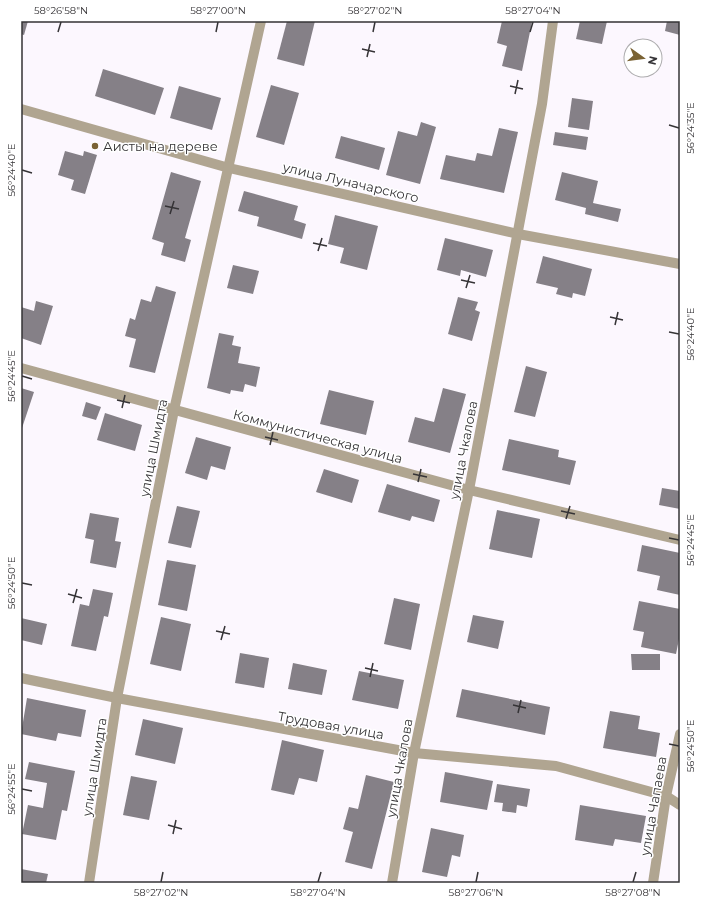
<svg xmlns="http://www.w3.org/2000/svg" width="701" height="904" viewBox="0 0 701 904" font-family="Montserrat,sans-serif">
	<rect width="100%" height="100%" fill="#fcf7fe"/>
	<g fill="#858087">
		<polygon points="21,21 28,21 24,35 21,34"/>
		<polygon points="287,21 315,21 304,66 277,59"/>
		<polygon points="502,21 526,21 532,22 522,71 502,66 507,46 497,43"/>
		<polygon points="580,21 607,21 602,44 576,39"/>
		<polygon points="667,21 680,21 680,35 665,31"/>
		<polygon points="103,69 164,88 155,115 95,96"/>
		<polygon points="271,85 299,93 284,145 256,137"/>
		<polygon points="179,86 221,98 212,130 170,118"/>
		<polygon points="572,98 593,101 589,130 568,127"/>
		<polygon points="421,122 436,127 420,184 386,175 398,131 417,136"/>
		<polygon points="499,128 518,132 504,193 440,179 446,155 475,161 477,153 492,156"/>
		<polygon points="555,132 588,137 586,150 553,145"/>
		<polygon points="341,136 385,148 379,170 335,158"/>
		<polygon points="65,151 83,156 84,151 97,155 85,194 71,190 74,180 58,175"/>
		<polygon points="171,172 201,181 185,238 191,240 185,262 161,255 164,243 152,239"/>
		<polygon points="562,172 598,181 593,203 621,209 618,222 585,214 586,208 555,200"/>
		<polygon points="244,191 298,206 294,220 306,224 302,239 257,226 259,217 238,211"/>
		<polygon points="335,215 378,226 367,270 340,263 344,248 328,244"/>
		<polygon points="445,238 493,250 486,277 461,270 460,276 437,270"/>
		<polygon points="543,256 592,269 585,296 573,293 572,298 556,294 558,288 536,283"/>
		<polygon points="233,265 259,271 253,294 227,288"/>
		<polygon points="156,286 176,292 155,373 129,367 136,339 125,336 130,318 135,320 141,299 151,302"/>
		<polygon points="458,297 478,302 475,310 480,312 472,341 448,334"/>
		<polygon points="36,301 53,306 41,345 21,338 21,307 34,311"/>
		<polygon points="219,333 234,336 232,345 241,347 238,363 260,367 256,387 245,384 243,392 231,390 230,394 207,388"/>
		<polygon points="526,366 547,372 535,417 514,412"/>
		<polygon points="21,388 34,392 21,431"/>
		<polygon points="443,388 466,394 450,453 408,442 415,417 434,422"/>
		<polygon points="329,390 374,401 366,435 320,424"/>
		<polygon points="86,402 101,407 96,420 82,416"/>
		<polygon points="105,413 142,425 135,451 97,440"/>
		<polygon points="196,437 231,447 225,470 211,466 207,480 185,473"/>
		<polygon points="509,439 559,450 558,457 576,461 570,485 502,470"/>
		<polygon points="324,469 359,480 352,503 316,492"/>
		<polygon points="387,484 440,500 434,522 412,516 410,521 378,512"/>
		<polygon points="662,488 680,491 680,509 659,505"/>
		<polygon points="177,506 200,511 191,548 168,543"/>
		<polygon points="497,510 540,519 532,558 489,549"/>
		<polygon points="90,513 119,518 115,541 121,542 116,568 90,563 94,540 85,538"/>
		<polygon points="642,545 680,553 680,595 657,590 660,576 637,571"/>
		<polygon points="167,560 196,565 187,611 158,605"/>
		<polygon points="93,589 113,593 108,617 104,616 96,651 71,646 80,604 89,606"/>
		<polygon points="394,598 420,604 411,650 384,644"/>
		<polygon points="639,601 680,609 680,634 676,654 641,647 644,632 633,630"/>
		<polygon points="473,615 504,621 498,649 467,642"/>
		<polygon points="161,617 191,624 181,671 150,664"/>
		<polygon points="21,618 47,624 42,645 21,640"/>
		<polygon points="240,653 269,658 264,688 235,683"/>
		<polygon points="631,654 660,654 660,670 632,670"/>
		<polygon points="293,663 327,670 322,695 288,689"/>
		<polygon points="359,671 404,680 398,709 352,700"/>
		<polygon points="462,689 550,707 545,735 456,717"/>
		<polygon points="27,698 86,710 81,737 58,733 56,741 21,734"/>
		<polygon points="610,711 640,716 638,729 660,733 656,757 603,748"/>
		<polygon points="143,719 183,728 175,764 135,755"/>
		<polygon points="282,740 324,750 317,782 299,778 294,795 271,790"/>
		<polygon points="29,762 75,771 67,811 62,810 56,840 22,834 28,805 43,808 47,783 25,779"/>
		<polygon points="445,772 493,781 487,810 440,802"/>
		<polygon points="366,775 394,782 372,869 345,862 353,832 343,829 349,807 358,809"/>
		<polygon points="131,776 157,781 149,820 123,815"/>
		<polygon points="497,784 530,789 527,807 517,805 516,813 502,811 503,803 494,802"/>
		<polygon points="580,805 646,816 641,843 615,839 613,846 575,840"/>
		<polygon points="431,828 464,835 460,857 452,855 447,877 422,872"/>
		<polygon points="21,869 48,874 46,883 21,883"/>
	</g>
	<g fill="none" stroke-linecap="round" stroke-linejoin="round">
		<g stroke="#b0a591" stroke-width="10">
			<polyline points="21,109 229,168 518,234 680,264"/>
			<polyline points="21,368 469,490 680,540"/>
			<polyline points="21,678 117,698 414,753 556,766 666,796 680,805"/>
			<polyline points="89,883 117,698 174,410 261,21"/>
			<polyline points="392,883 414,753 469,490 542,104 553,21"/>
			<polyline points="653,883 666,796 680,734"/>
		</g>
	</g>
	<path fill="none" stroke="#353336" stroke-width="1.5" d="M58,32L61,22M216,32L218,22M373,32L375,22M530,32L533,22M362,49L375,52M367,57L370,44M510,86L523,89M515,94L518,80M669,125L679,128M22,170L32,173M165,206L179,209M170,214L174,201M313,243L327,246M318,251L322,238M461,280L475,283M466,288L470,275M610,317L623,320M615,325L618,312M669,332L679,334M22,376L32,379M117,400L130,403M122,408L125,395M265,437L278,440M270,445L273,432M413,474L427,477M418,482L421,469M561,511L575,514M566,519L570,506M669,538L679,540M22,583L32,585M68,594L82,598M73,603L77,589M216,631L230,634M221,640L225,626M365,668L378,671M370,677L373,663M513,705L526,708M518,713L521,700M669,744L679,746M22,789L32,791M168,825L182,829M173,834L176,820M161,882L163,872M318,882L321,872M476,882L478,872M633,882L636,872"/>
	<circle fill="#7a6233" stroke="#fff" stroke-width="1.5" cx="95" cy="146" r="4"/>
	<g text-anchor="middle" dominant-baseline="central" stroke-width="3" stroke-linejoin="round" paint-order="stroke">
		<g font-size="13" fill="#353336" stroke="#fff" text-anchor="start">
			<text x="103" y="146">Аисты на дереве</text>
		</g>
		<g font-size="13" fill="#353336" stroke="#fff">
			<text transform="translate(351 182) rotate(13)">улица Луначарского</text>
			<text transform="translate(318 436) rotate(15)">Коммунистическая улица</text>
			<text transform="translate(153 448) rotate(-79)">улица Шмидта</text>
			<text transform="translate(463 450) rotate(-79)">улица Чкалова</text>
			<text transform="translate(331 725) rotate(10)">Трудовая улица</text>
			<text transform="translate(94 767) rotate(-81)">улица Шмидта</text>
			<text transform="translate(399 768) rotate(-80)">улица Чкалова</text>
			<text transform="translate(653 806) rotate(-80)">улица Чапаева</text>
		</g>
	</g>
	<rect width="701" height="904" fill="none" stroke="#ffffff" stroke-width="44"/>
	<g transform="translate(643 58) rotate(104)"><circle r="19" fill="#ffffff" stroke="#aeadaf"/>
	<path d="M0-3L7 15L0 10L-7 15Z" fill="#7a6233"/>
	<text y="-6" font-size="11" font-weight="bold" text-anchor="middle" fill="#353336">N</text>
	</g>
	<rect x="22" y="22" width="657" height="860" fill="none" stroke="#353336" stroke-width="1.5"/>
	<g font-size="10" text-anchor="middle" fill="#353336">
		<text x="61" y="14">58°26'58"N</text>
		<text x="218" y="14">58°27'00"N</text>
		<text x="375" y="14">58°27'02"N</text>
		<text x="533" y="14">58°27'04"N</text>
		<text transform="translate(690 128) rotate(-90)" y="4">56°24'35"E</text>
		<text transform="translate(11 170) rotate(-90)" y="4">56°24'40"E</text>
		<text transform="translate(690 334) rotate(-90)" y="4">56°24'40"E</text>
		<text transform="translate(11 376) rotate(-90)" y="4">56°24'45"E</text>
		<text transform="translate(690 540) rotate(-90)" y="4">56°24'45"E</text>
		<text transform="translate(11 583) rotate(-90)" y="4">56°24'50"E</text>
		<text transform="translate(690 746) rotate(-90)" y="4">56°24'50"E</text>
		<text transform="translate(11 789) rotate(-90)" y="4">56°24'55"E</text>
		<text x="161" y="896">58°27'02"N</text>
		<text x="318" y="896">58°27'04"N</text>
		<text x="476" y="896">58°27'06"N</text>
		<text x="633" y="896">58°27'08"N</text>
	</g>
</svg>
